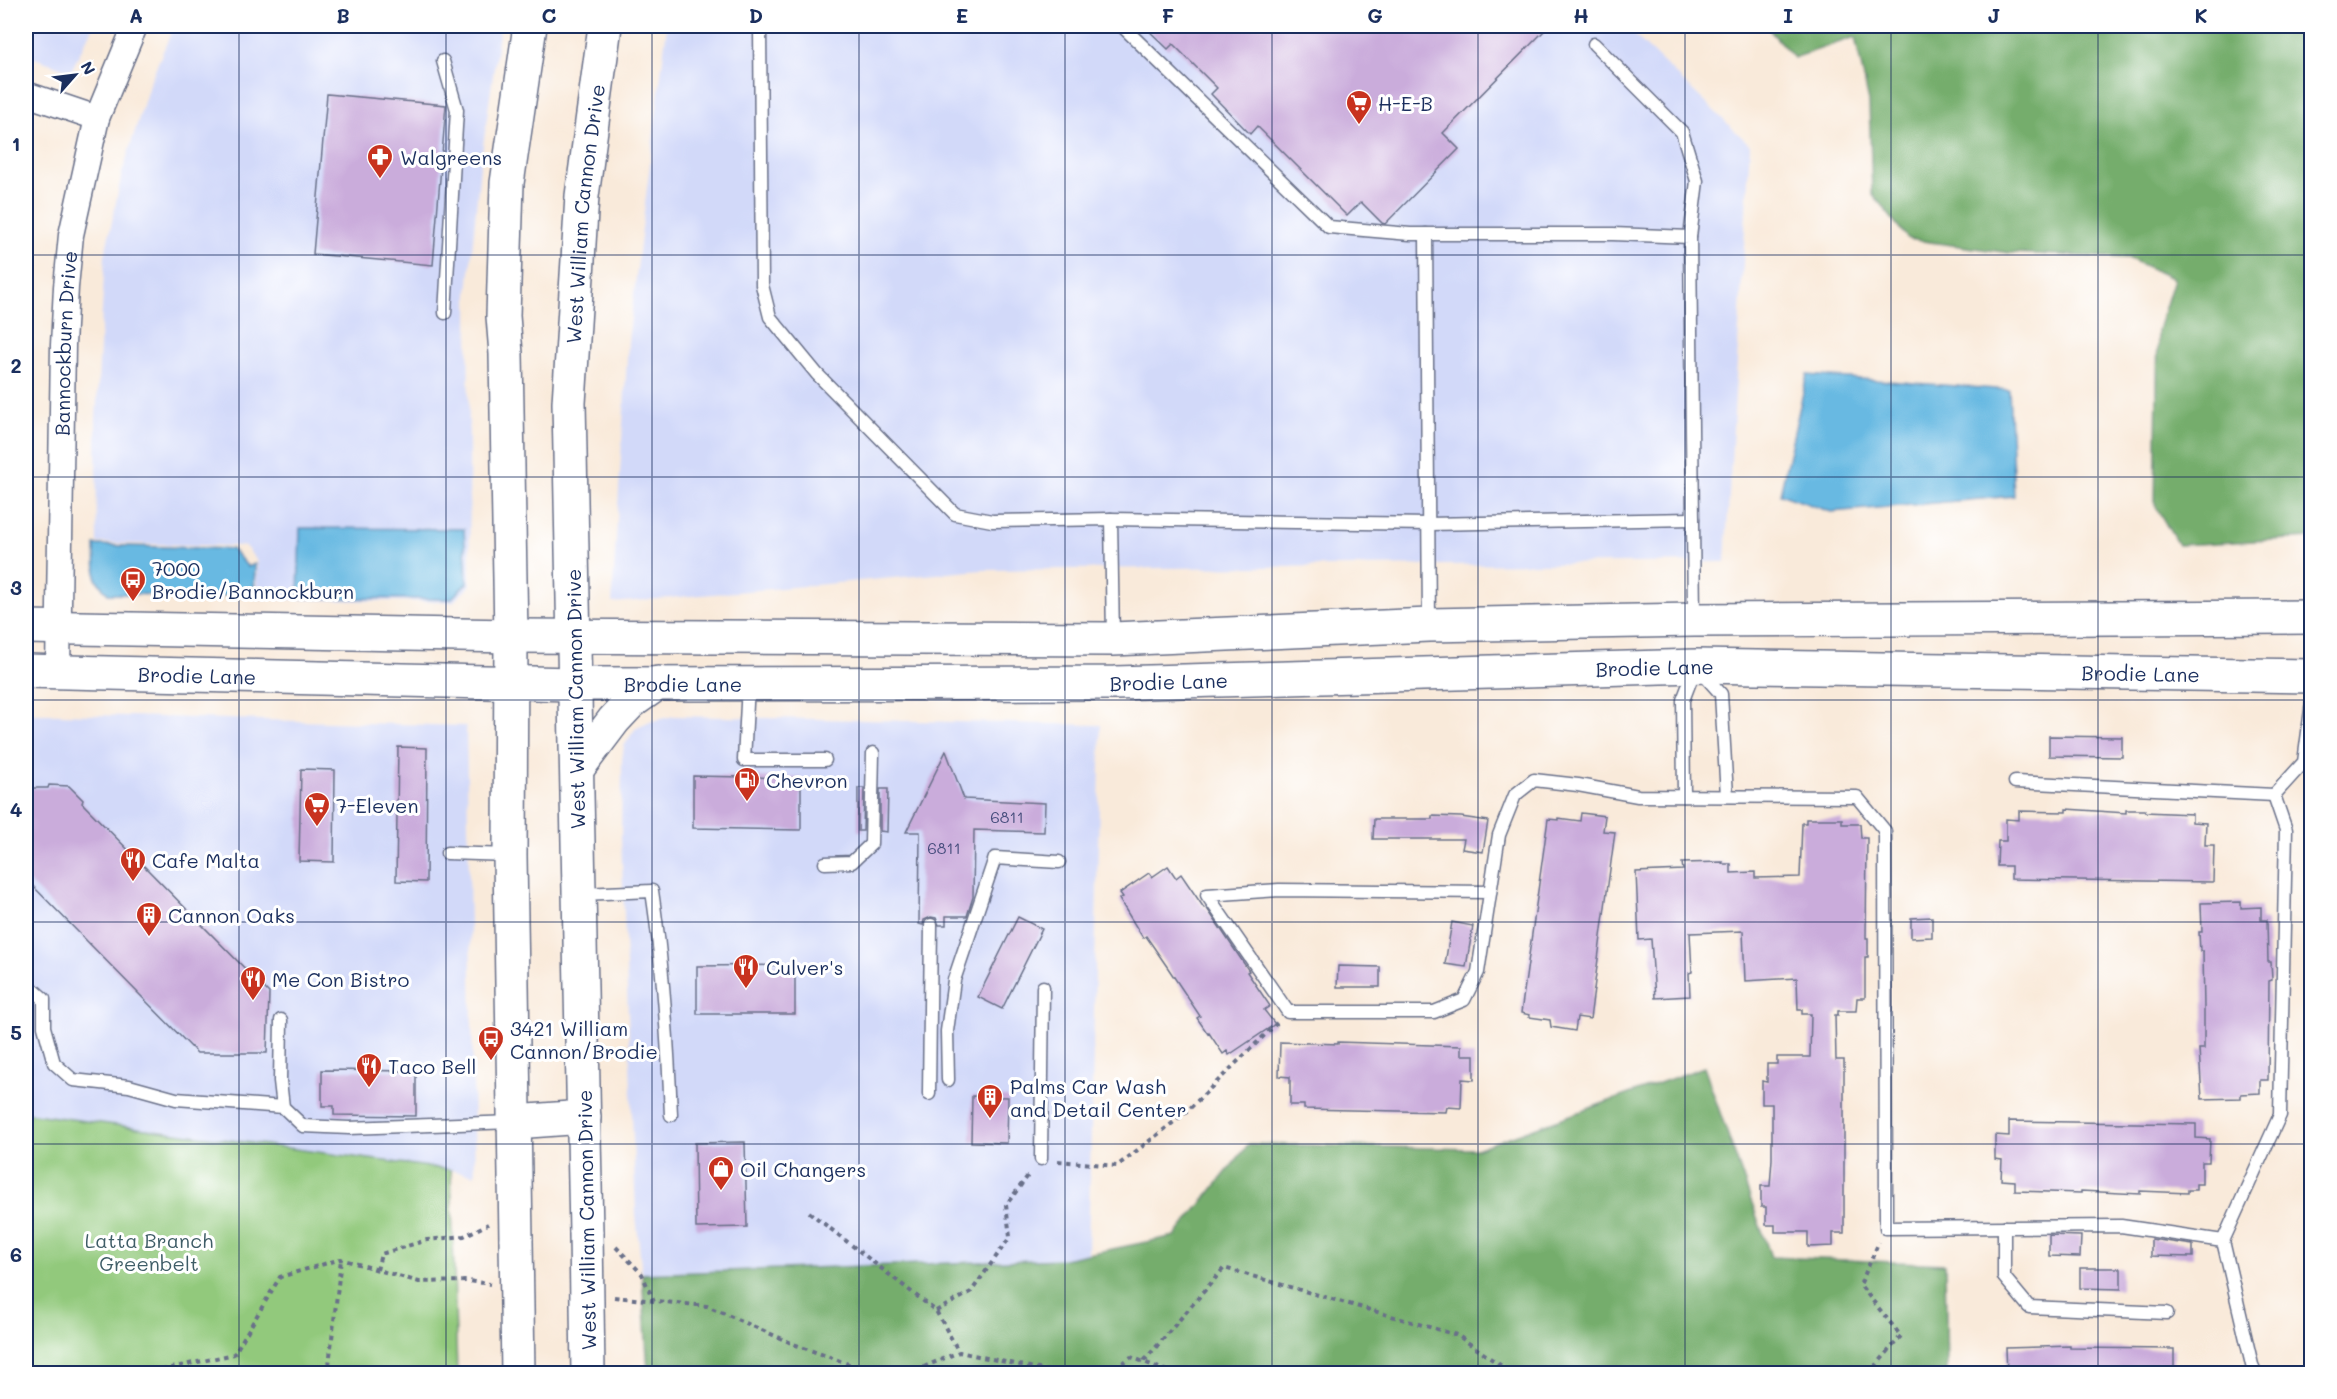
<svg xmlns="http://www.w3.org/2000/svg" width="2337" height="1399" viewBox="0 0 2337 1399" font-family="Mali,sans-serif">
	<rect width="100%" height="100%" fill="#fff"/>
	<filter id="ink" filterUnits="userSpaceOnUse"><feTurbulence type="fractalNoise" baseFrequency=".0167" numOctaves="2"/><feDisplacementMap in="SourceGraphic" scale="12" xChannelSelector="R" yChannelSelector="G"/><feConvolveMatrix kernelMatrix="1 2 1 2 8 2 1 2 1" color-interpolation-filters="sRGB"/></filter>
	<filter id="wash" filterUnits="userSpaceOnUse"><feTurbulence type="fractalNoise" baseFrequency=".008" numOctaves="4" result="noise"/><feDisplacementMap in="SourceGraphic" scale="24" xChannelSelector="R" yChannelSelector="G"/><feGaussianBlur stdDeviation="1.35" result="paint"/><feColorMatrix in="noise" values="0 0 0 0 0 0 0 0 0 0 0 0 0 0 0 0 0 1.4 0 .05"/><feComposite in="paint" operator="in"/></filter>
	<g filter="url(#wash)">
		<rect width="100%" height="100%" fill="#f9eada"/>
		<g fill="#d2d9f9">
			<polygon points="26,26 93,26 71,71 26,55"/>
			<polygon points="174,26 500,26 480,167 468,293 470,586 453,602 256,599 257,561 245,546 97,543 96,419 105,255 122,173 151,79"/>
			<polygon points="667,26 1625,26 1750,145 1725,562 982,570 612,603 628,342"/>
			<polygon points="26,713 466,726 475,1175 451,1170 26,1113"/>
			<polygon points="674,716 1101,725 1088,1254 1064,1259 642,1274 636,1215 621,838 622,760 624,746 635,729 652,721"/>
		</g>
		<polygon fill="#92c97c" stroke="#567c6d" stroke-width="1.5" points="26,1113 451,1170 457,1373 26,1373"/>
		<g fill="#75ad6c" stroke="#486e65" stroke-width="1.5">
			<polygon points="1766,26 2311,26 2311,538 2178,545 2155,505 2158,330 2174,279 2128,258 2010,253 1908,239 1872,193 1869,102 1855,37 1794,58"/>
			<polygon points="1704,1067 1771,1257 1945,1264 1947,1373 648,1373 642,1274 1064,1259 1175,1236 1249,1144 1476,1149"/>
		</g>
		<g fill="#67b9e2" stroke="#4174a0" stroke-width="1.5">
			<polygon points="1807,375 2009,390 2014,496 1831,512 1780,494"/>
			<polygon points="300,528 464,529 467,583 451,599 298,598"/>
			<polygon points="95,545 232,549 248,567 255,564 254,596 108,594 96,579"/>
		</g>
		<g id="blocks">
			<g fill="#caacdb">
				<polygon points="1144,26 1549,26 1443,133 1459,149 1385,224 1382,223 1361,202 1347,216 1257,126 1250,134 1211,94 1217,88 1173,44 1168,49"/>
				<polygon points="327,94 446,105 433,265 313,254"/>
				<polygon points="2049,736 2122,737 2122,757 2049,756"/>
				<polygon points="398,747 427,748 426,882 396,881"/>
				<polygon points="946,751 964,799 1045,803 1044,832 974,830 973,897 967,916 946,916 946,925 939,925 936,918 931,917 924,920 923,925 919,924 920,832 906,832"/>
				<polygon points="301,769 335,770 334,862 299,861"/>
				<polygon points="693,776 801,778 801,830 693,828"/>
				<polygon points="49,785 69,786 83,800 82,803 269,993 267,1053 197,1053 26,879 26,788 48,788"/>
				<polygon points="858,788 864,788 863,831 858,831"/>
				<polygon points="880,789 888,789 887,832 880,831"/>
				<polygon points="2066,809 2126,813 2126,810 2145,810 2145,812 2192,814 2192,822 2206,823 2205,845 2214,845 2213,882 2011,879 2011,866 1997,866 1998,841 2006,841 2006,819 2019,820 2019,811 2066,812"/>
				<polygon points="1581,813 1605,816 1603,831 1615,832 1590,1019 1577,1017 1575,1031 1551,1027 1550,1020 1529,1017 1530,1015 1521,1013 1548,819 1558,820 1558,818 1580,821"/>
				<polygon points="1432,816 1461,817 1488,821 1483,852 1462,849 1464,839 1373,839 1374,819 1432,819"/>
				<polygon points="1806,819 1842,819 1842,824 1860,824 1861,838 1867,838 1866,938 1868,938 1868,957 1865,957 1865,998 1857,998 1856,1011 1838,1011 1838,1015 1835,1015 1836,1060 1844,1060 1844,1233 1833,1233 1833,1246 1808,1247 1808,1232 1775,1232 1775,1225 1766,1225 1766,1207 1761,1207 1761,1186 1770,1186 1772,1159 1772,1104 1762,1104 1762,1081 1767,1082 1767,1064 1777,1064 1777,1057 1810,1057 1811,1014 1802,1014 1802,1010 1798,1010 1797,978 1745,981 1743,931 1690,933 1692,972 1689,973 1690,996 1655,998 1651,939 1639,940 1636,872 1683,870 1682,863 1723,862 1722,864 1731,864 1731,873 1755,872 1755,878 1800,877 1802,823 1806,823"/>
				<polygon points="1168,866 1176,878 1181,874 1204,908 1206,907 1249,971 1247,972 1270,1006 1264,1010 1275,1024 1229,1055 1227,1051 1223,1054 1209,1033 1208,1034 1197,1018 1200,1016 1168,968 1146,936 1143,938 1119,899 1123,897 1120,893 1149,873 1152,877"/>
				<polygon points="2241,902 2241,908 2261,907 2261,920 2267,920 2268,962 2271,962 2272,980 2269,981 2268,1080 2260,1080 2260,1093 2241,1094 2241,1098 2202,1099 2199,1049 2204,1049 2204,1009 2203,951 2200,951 2199,932 2202,932 2201,903"/>
				<polygon points="1018,917 1042,929 1002,1009 978,997"/>
				<polygon points="1932,917 1932,937 1911,938 1911,918"/>
				<polygon points="1452,922 1473,926 1466,967 1445,964"/>
				<polygon points="795,965 795,1014 697,1014 697,966"/>
				<polygon points="1338,966 1380,967 1380,987 1337,987"/>
				<polygon points="1280,1042 1338,1044 1338,1042 1461,1046 1461,1055 1474,1055 1474,1080 1462,1079 1461,1108 1447,1107 1446,1112 1304,1109 1304,1105 1290,1105 1290,1077 1279,1076"/>
				<polygon points="322,1070 416,1071 416,1116 334,1115 334,1106 322,1106"/>
				<polygon points="972,1096 1008,1097 1007,1143 971,1142"/>
				<polygon points="2009,1121 2196,1124 2196,1138 2210,1139 2209,1162 2202,1162 2202,1184 2196,1184 2196,1190 2188,1190 2188,1193 2140,1191 2140,1194 2081,1191 2081,1193 2015,1191 2015,1181 2001,1180 2002,1160 1995,1159 1995,1135 2009,1136"/>
				<polygon points="745,1142 747,1227 696,1228 695,1143"/>
				<polygon points="2049,1235 2081,1236 2080,1257 2049,1256"/>
				<polygon points="2151,1239 2193,1245 2193,1257 2151,1256"/>
				<polygon points="2080,1268 2121,1268 2121,1289 2080,1288"/>
				<polygon points="2070,1346 2070,1348 2174,1349 2174,1374 2007,1374 2006,1348"/>
			</g>
		</g>
	</g>
	<g filter="url(#ink)">
		<use href="#blocks" fill-opacity="0" stroke="#697089" stroke-width="1.5"/>
		<g fill="none" stroke-linecap="round" stroke-linejoin="round">
			<defs>
				<g id="service">
					<polyline points="760,26 762,285 770,317 817,374 955,514 992,521 1111,519 1428,524 1693,519"/>
					<polyline points="1122,26 1329,227 1410,234 1613,234 1690,237 1694,618"/>
					<polyline points="1594,44 1682,132 1697,181 1690,237"/>
					<polyline points="443,61 457,110 445,313"/>
					<polyline points="1426,234 1429,623"/>
					<polyline points="1111,519 1113,638"/>
					<polyline points="748,685 744,760 825,760"/>
					<polyline points="2015,782 2274,795"/>
					<polyline points="1684,796 1683,700 1696,666 1721,694 1727,796"/>
					<polyline points="447,853 509,855"/>
					<polyline points="825,863 852,862 871,844 873,753"/>
					<polyline points="1490,892 1279,890 1207,895 1288,1012 1434,1012 1464,1000 1478,972 1499,835 1515,795 1534,780 1578,785 1638,796 1857,797 1885,831 1886,1228 2121,1226 2223,1241 2280,1115 2286,830 2274,795 2304,762 2312,702"/>
					<path d="M582,894L652,891C663,965 668,1040 671,1115"/>
					<polyline points="26,983 44,999 44,1027 54,1063 73,1080 129,1086 176,1099 283,1107"/>
					<polyline points="281,1020 280,1081 283,1107 303,1126 349,1128 513,1122"/>
					<polyline points="948,1080 947,1031 954,980 995,858 1059,862"/>
					<polyline points="929,1094 931,925"/>
					<polyline points="1041,1159 1043,987"/>
					<polyline points="2004,1227 2004,1277 2029,1307 2167,1313"/>
					<polyline points="2223,1241 2252,1365 2256,1374"/>
				</g>
				<g id="minor">
					<polyline points="26,94 97,118"/>
					<path id="s1" d="M58,671L63,345L66,287L71,235L97,118L135,26"/>
				</g>
				<g id="secondary">
					<polyline points="26,627 511,636 1113,639 1429,625 1694,620 2312,617"/>
					<path id="s2" d="M26,671L573,684L1115,683L1696,666L2312,676"/>
					<polyline points="577,769 614,720 631,702 658,683"/>
					<polyline points="515,1122 584,1117"/>
					<path id="s3" d="M586,1233L569,403L582,196L605,26"/>
					<polyline points="516,1240 510,856 511,636 506,354 503,316 507,183 530,26"/>
				</g>
			</defs>
			<use href="#service" stroke="#697089" stroke-width="15"/>
			<use href="#minor" stroke="#697089" stroke-width="27"/>
			<use href="#secondary" stroke="#697089" stroke-width="36"/>
			<g stroke="#697089" stroke-width="4" stroke-dasharray="4.5 4.5" stroke-linecap="butt">
				<polyline points="1058,1161 1117,1166 1183,1115 1277,1023"/>
				<polyline points="809,1212 936,1311 959,1352"/>
				<polyline points="616,1247 642,1274 654,1302"/>
				<polyline points="377,1270 381,1254 427,1240 464,1236 488,1224"/>
				<polyline points="614,1297 707,1306 796,1345 868,1371 912,1372 959,1352 1062,1374"/>
				<polyline points="936,1311 971,1292 1010,1237 1006,1205 1030,1173"/>
				<polyline points="1144,1361 1224,1268 1457,1335 1513,1374"/>
				<polyline points="144,1374 234,1354 280,1277 341,1259 419,1282 468,1281 490,1284"/>
				<polyline points="328,1374 341,1259"/>
				<polyline points="1108,1374 1131,1357 1175,1374"/>
				<polyline points="1869,1374 1901,1336 1860,1285 1879,1242"/>
			</g>
			<use href="#service" stroke="#fff" stroke-width="12"/>
			<use href="#minor" stroke="#fff" stroke-width="24"/>
			<use href="#secondary" stroke="#fff" stroke-width="33"/>
			<defs>
				<g id="secondary-bridge">
					<polyline points="586,1233 588,1374"/>
					<polyline points="516,1240 518,1374"/>
				</g>
			</defs>
			<use href="#secondary-bridge" stroke="#697089" stroke-width="36" stroke-linecap="butt"/>
			<use href="#secondary-bridge" stroke="#fff" stroke-width="33"/>
		</g>
	</g>
	<path fill="none" stroke="#1b2f5e" stroke-width="1.5" stroke-opacity="0.55" d="M239,26V1374M446,26V1374M652,26V1374M859,26V1374M1065,26V1374M1272,26V1374M1478,26V1374M1685,26V1374M1891,26V1374M2098,26V1374M26,255H2312M26,477H2312M26,700H2312M26,922H2312M26,1144H2312"/>
	<defs>
		<symbol id="supermarket-pin" viewBox="-11 -11 22 30"><path d="M0 17L-7.5 6A9.5 9.5 0 1 1 7.5 6Z" fill="#c8321e" stroke="#fff"/><path d="M-6-5.5h2.5l.6 2H6L4.5 2H-2.5L-4.4-4H-6ZM-1.5 3.2a1.3 1.3 0 1 0 .1 0ZM3 3.2a1.3 1.3 0 1 0 .1 0Z" fill="#fff"/></symbol>
		<symbol id="pharmacy-pin" viewBox="-11 -11 22 30"><path d="M0 17L-7.5 6A9.5 9.5 0 1 1 7.5 6Z" fill="#c8321e" stroke="#fff"/><path d="M-2-6h4v4h4v4h-4v4h-4v-4h-4v-4h4Z" fill="#fff"/></symbol>
		<symbol id="bus-pin" viewBox="-11 -11 22 30"><path d="M0 17L-7.5 6A9.5 9.5 0 1 1 7.5 6Z" fill="#c8321e" stroke="#fff"/><path d="M-5-6H5V4H4V6H2V4H-2V6H-4V4H-5ZM-3.5-4V0h7V-4ZM-3.5 1.2v1.5H-2V1.2ZM2 1.2v1.5H3.5V1.2Z" fill="#fff"/></symbol>
		<symbol id="fuel-pin" viewBox="-11 -11 22 30"><path d="M0 17L-7.5 6A9.5 9.5 0 1 1 7.5 6Z" fill="#c8321e" stroke="#fff"/><path d="M-5.5-6h7V0h2V4h1.3V-2.5L3-4.5l.8-.8L6-3V5H2.5V1h-1V6h-7ZM-4.2-4.7v3.2H.2V-4.7Z" fill="#fff"/></symbol>
		<symbol id="restaurant-pin" viewBox="-11 -11 22 30"><path d="M0 17L-7.5 6A9.5 9.5 0 1 1 7.5 6Z" fill="#c8321e" stroke="#fff"/><path d="M-5-6h1v4h1v-4h1v4h1v-4h1v5L-1.5 .5V6h-2V.5L-5-1ZM5-6V6H3V1.5H1.5Q1.5-4 5-6Z" fill="#fff"/></symbol>
		<symbol id="building-pin" viewBox="-11 -11 22 30"><path d="M0 17L-7.5 6A9.5 9.5 0 1 1 7.5 6Z" fill="#c8321e" stroke="#fff"/><path d="M-4-6H4V6H1V3H-1V6H-4ZM-2.5-4.3h1.7v1.8h-1.7ZM.8-4.3h1.7v1.8H.8ZM-2.5-1h1.7V.8h-1.7ZM.8-1h1.7V.8H.8Z" fill="#fff"/></symbol>
		<symbol id="shop-pin" viewBox="-11 -11 22 30"><path d="M0 17L-7.5 6A9.5 9.5 0 1 1 7.5 6Z" fill="#c8321e" stroke="#fff"/><path d="M-5-2.5h2.3a2.7 3.5 0 0 1 5.4 0H5L5.5 6h-11ZM-1.5-2.5h3a1.5 2.3 0 0 0-3 0Z" fill="#fff"/></symbol>
	</defs>
	<g fill-rule="evenodd">
		<use href="#supermarket-pin" x="1344" y="88" width="30" height="40"/>
		<use href="#pharmacy-pin" x="365" y="142" width="30" height="40"/>
		<use href="#bus-pin" x="118" y="565" width="30" height="40"/>
		<use href="#fuel-pin" x="732" y="765" width="30" height="40"/>
		<use href="#supermarket-pin" x="302" y="790" width="30" height="40"/>
		<use href="#restaurant-pin" x="118" y="845" width="30" height="40"/>
		<use href="#building-pin" x="134" y="900" width="30" height="40"/>
		<use href="#restaurant-pin" x="731" y="952" width="30" height="40"/>
		<use href="#restaurant-pin" x="238" y="964" width="30" height="40"/>
		<use href="#bus-pin" x="476" y="1024" width="30" height="40"/>
		<use href="#restaurant-pin" x="354" y="1051" width="30" height="40"/>
		<use href="#building-pin" x="975" y="1082" width="30" height="40"/>
		<use href="#shop-pin" x="706" y="1154" width="30" height="40"/>
	</g>
	<g text-anchor="middle" dominant-baseline="central" stroke-width="6" stroke-linejoin="round" paint-order="stroke">
		<g font-size="16" fill="#474e7d">
			<text x="1007" y="816">6811</text>
			<text x="944" y="847">6811</text>
		</g>
		<g font-size="20" fill="#1b2f5e" stroke="#fff" text-anchor="start">
			<text x="1378" y="103">H-E-B</text>
			<text x="400" y="157">Walgreens</text>
			<text x="152" y="568">7000<tspan x="152" dy="23">Brodie/Bannockburn</tspan></text>
			<text x="766" y="780">Chevron</text>
			<text x="336" y="805">7-Eleven</text>
			<text x="152" y="860">Cafe Malta</text>
			<text x="168" y="915">Cannon Oaks</text>
			<text x="766" y="967">Culver's</text>
			<text x="272" y="979">Me Con Bistro</text>
			<text x="510" y="1028">3421 William<tspan x="510" dy="23">Cannon/Brodie</tspan></text>
			<text x="388" y="1066">Taco Bell</text>
			<text x="1010" y="1086">Palms Car Wash<tspan x="1010" dy="23">and Detail Center</tspan></text>
			<text x="740" y="1169">Oil Changers</text>
		</g>
		<g font-size="20" fill="#1b2f5e" stroke="#fff">
			<text stroke="none"><textPath href="#s3" startOffset="1020">West William Cannon Drive</textPath></text>
			<text stroke="none"><textPath href="#s1" startOffset="328">Bannockburn Drive</textPath></text>
			<text stroke="none"><textPath href="#s2" startOffset="1629">Brodie Lane</textPath></text>
			<text stroke="none"><textPath href="#s2" startOffset="2115">Brodie Lane</textPath></text>
			<text stroke="none"><textPath href="#s2" startOffset="171">Brodie Lane</textPath></text>
			<text stroke="none"><textPath href="#s2" startOffset="1143">Brodie Lane</textPath></text>
			<text stroke="none"><textPath href="#s2" startOffset="657">Brodie Lane</textPath></text>
			<text transform="translate(575 699) rotate(-91)">West William Cannon Drive</text>
			<text transform="translate(586 1220) rotate(-91)">West William Cannon Drive</text>
		</g>
		<g font-size="20" fill="#3f5d67" stroke="#fff">
			<text x="149" y="1240">Latta Branch<tspan x="149" dy="23">Greenbelt</tspan></text>
		</g>
	</g>
	<rect width="2337" height="1399" fill="none" stroke="#fff" stroke-width="66"/>
	<g transform="translate(75 75) rotate(62)" stroke="#ffffff" stroke-width="4.5" paint-order="stroke">
	<path d="M0-4.5L10 22L0 15L-10 22Z" fill="#1b2f5e"/>
	<text y="-9" font-size="16" font-weight="bold" text-anchor="middle" fill="#1b2f5e">N</text>
	</g>
	<rect x="33" y="33" width="2271" height="1333" fill="none" stroke="#1b2f5e" stroke-width="2"/>
	<g font-size="20" text-anchor="middle" font-weight="bold" fill="#1b2f5e">
		<text x="136" y="23">A</text>
		<text x="343" y="23">B</text>
		<text x="549" y="23">C</text>
		<text x="756" y="23">D</text>
		<text x="962" y="23">E</text>
		<text x="1168" y="23">F</text>
		<text x="1375" y="23">G</text>
		<text x="1581" y="23">H</text>
		<text x="1788" y="23">I</text>
		<text x="1994" y="23">J</text>
		<text x="2201" y="23">K</text>
		<text x="16" y="151">1</text>
		<text x="16" y="373">2</text>
		<text x="16" y="595">3</text>
		<text x="16" y="817">4</text>
		<text x="16" y="1040">5</text>
		<text x="16" y="1262">6</text>
	</g>
</svg>
